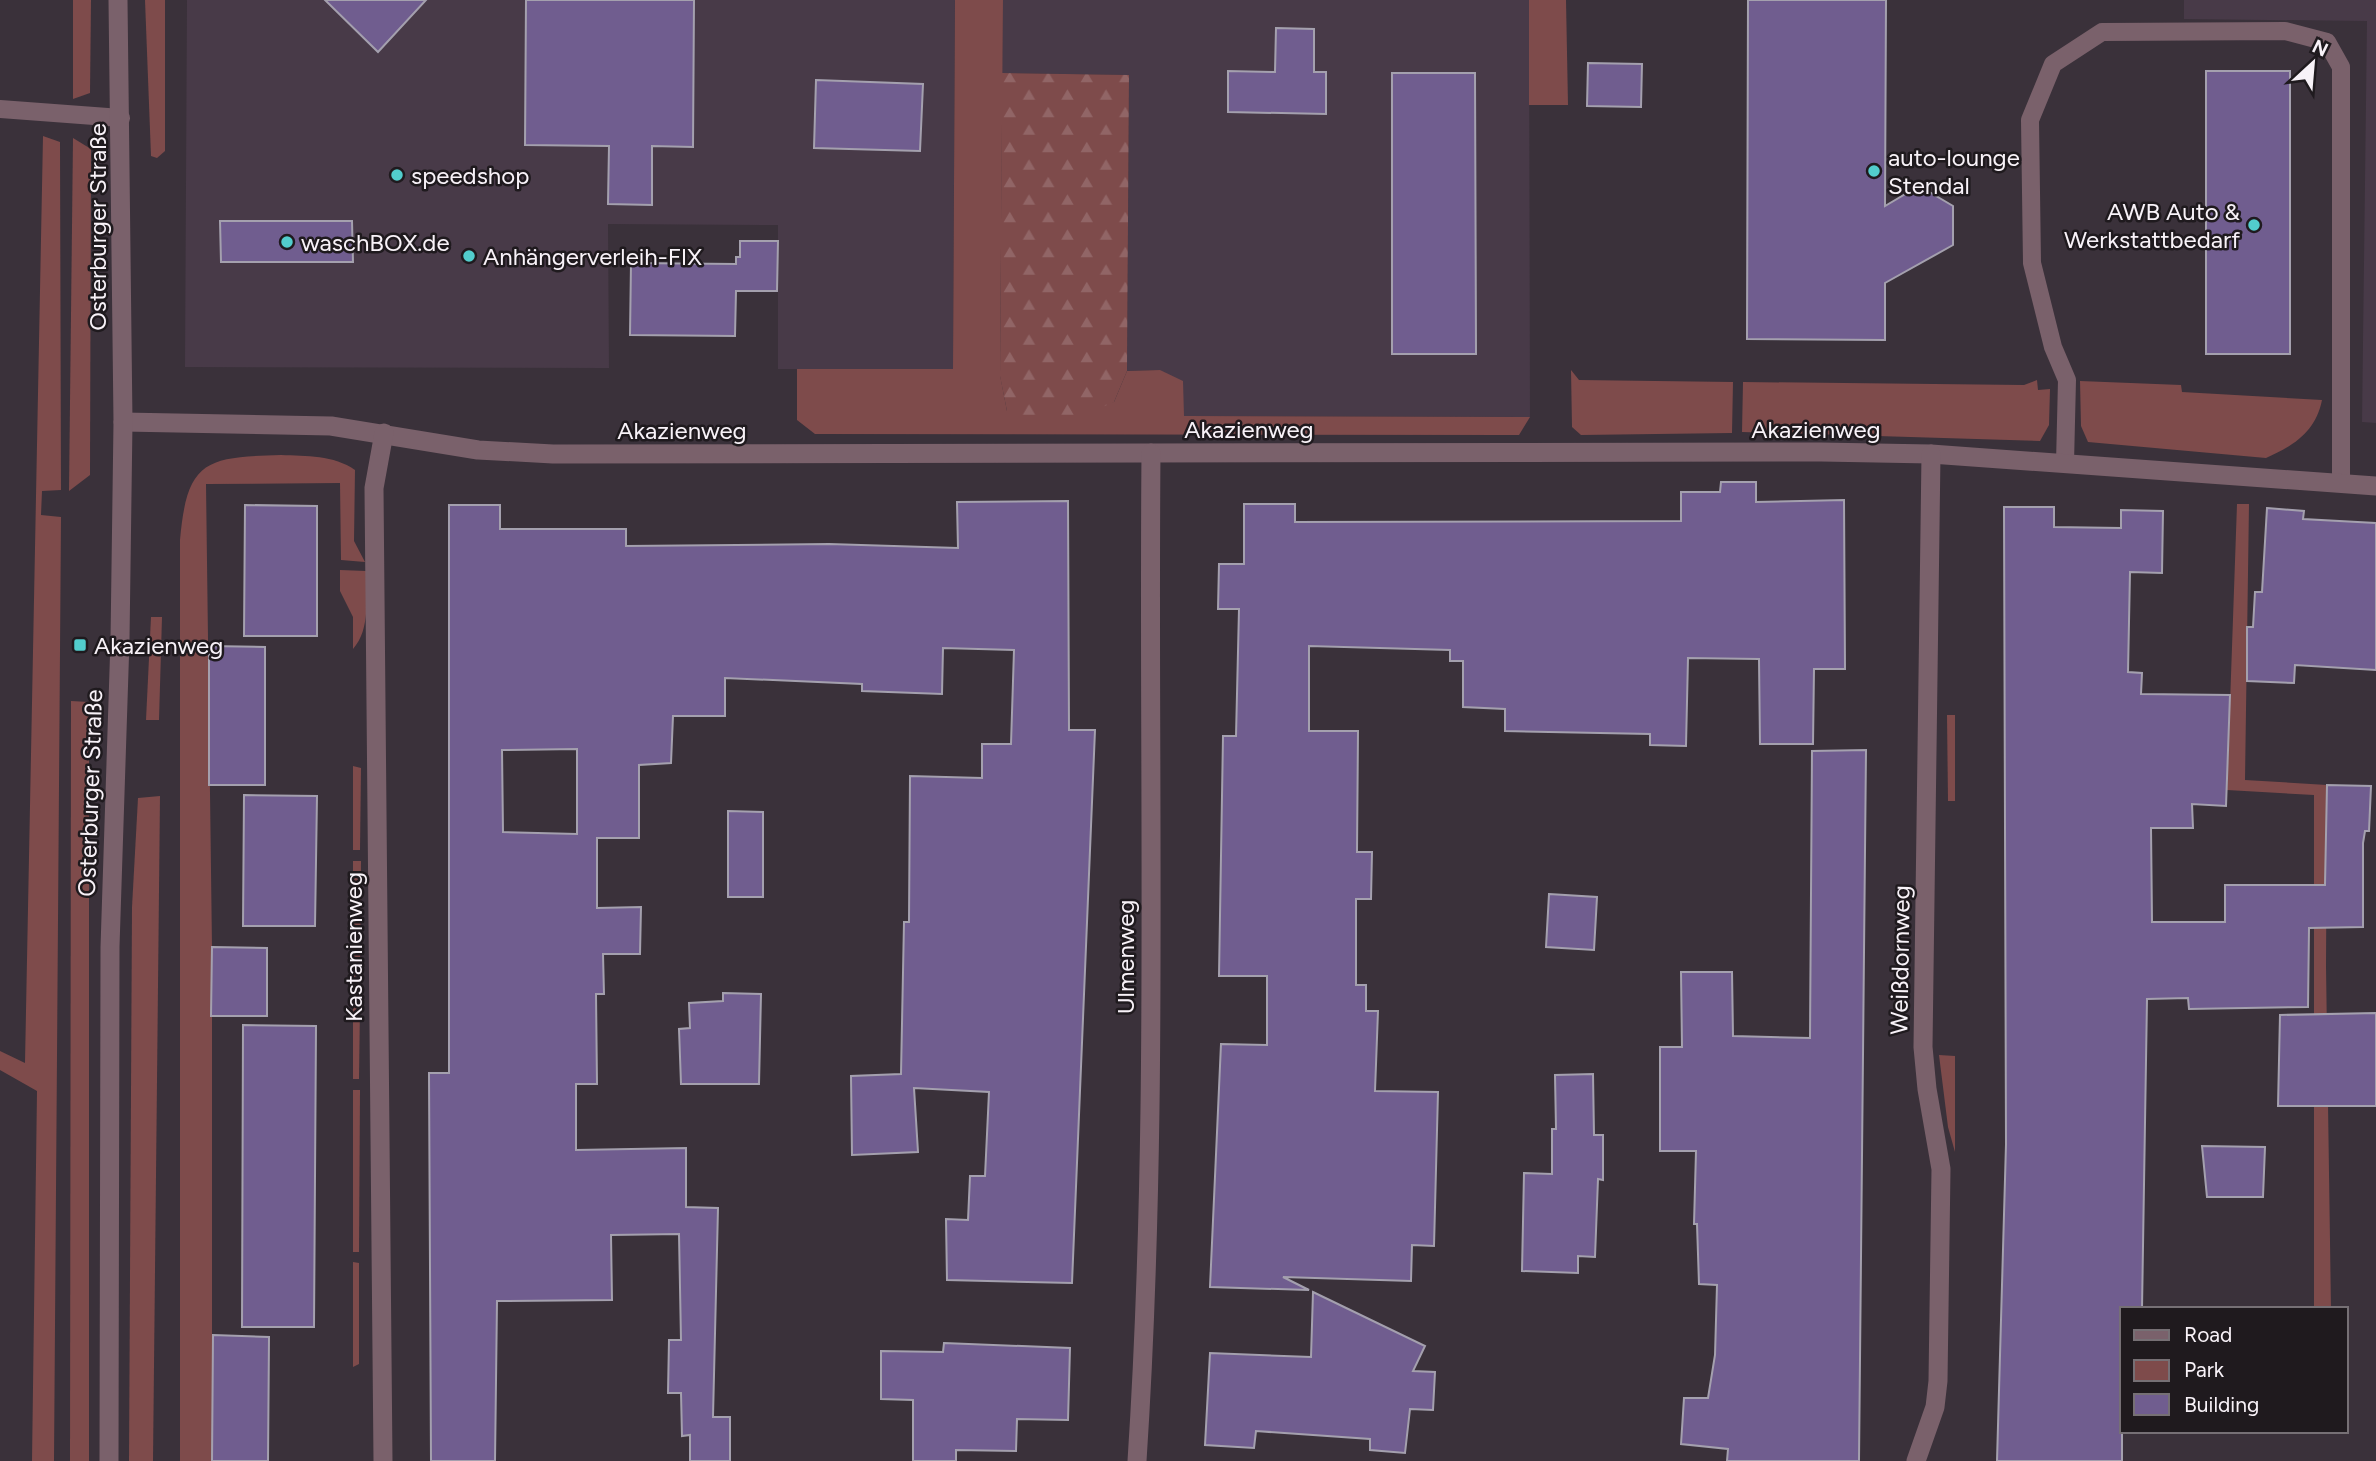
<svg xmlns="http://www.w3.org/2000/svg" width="2376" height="1461" viewBox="0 0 2376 1461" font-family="Figtree,sans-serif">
	<defs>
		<pattern id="forest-firs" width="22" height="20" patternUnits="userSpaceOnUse" patternTransform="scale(1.75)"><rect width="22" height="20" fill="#7e4b4b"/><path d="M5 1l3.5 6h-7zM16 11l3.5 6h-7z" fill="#916566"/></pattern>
	</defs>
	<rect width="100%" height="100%" fill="#3a313a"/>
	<g fill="#483a48">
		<polygon points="187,0 955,0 953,369 778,369 778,225 608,224 609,368 185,367"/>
		<polygon points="1003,0 1529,0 1530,417 1183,416 1160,370 1127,371 1129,75 1002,73"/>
		<polygon points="2184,0 2376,0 2376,423 2362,422 2367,21 2184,19"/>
	</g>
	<g fill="#7e4b4b">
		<polygon points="73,0 91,0 90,93 73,99"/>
		<polygon points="145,0 165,0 165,151 157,158 151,156"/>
		<polygon points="955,0 1003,0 1000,375 1007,411 1114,402 1127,371 1160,370 1183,381 1184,416 1530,417 1519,435 815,434 797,420 797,369 953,369"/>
		<polygon points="1529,0 1566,0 1568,105 1529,105"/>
		<polygon points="43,136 60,142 61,490 42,491 41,515 61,517 54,1461 32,1461 37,1091 0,1070 0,1051 25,1063"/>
		<polygon points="73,138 91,149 90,475 69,491"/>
		<polygon points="1571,370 1579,380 1733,382 1732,433 1581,435 1572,427"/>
		<polygon points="2037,380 2038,390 2050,389 2049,425 2040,441 1742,432 1743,382 2024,385"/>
		<path d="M2080,381L2181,385L2182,392L2322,400C2316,431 2294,446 2266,458L2088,442L2081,426Z"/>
		<path d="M281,455C306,456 334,455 355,470L354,541L365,562L341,560L340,483L206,484L212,947V1461H180V540C187,460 206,457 281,455Z"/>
		<polygon points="2237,504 2249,504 2245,780 2327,785 2326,966 2331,1309 2314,1309 2314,795 2227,790"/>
		<path d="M340,570L366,571C366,596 371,629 353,649V617L340,591Z"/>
		<polygon points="151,617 162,617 159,720 146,720"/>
		<polygon points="71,701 89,702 89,1461 70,1461"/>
		<polygon points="1947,715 1955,715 1955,801 1948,801"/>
		<polygon points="353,766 361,768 360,850 353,850"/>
		<polygon points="160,796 153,1461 129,1461 132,907 138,798"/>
		<polygon points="353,861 361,861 360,971 353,979"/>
		<polygon points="353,1000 360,1006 359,1079 353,1079"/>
		<polygon points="1939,1055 1955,1056 1955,1152 1948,1127"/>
		<polygon points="353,1090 360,1090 359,1252 353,1252"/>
		<polygon points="353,1262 359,1263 359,1364 353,1367"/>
	</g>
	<path fill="url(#forest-firs)" d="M1002,73L1129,75L1127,371L1114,402C1080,418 1043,424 1007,411L1000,376Z"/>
	<g fill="#705d8f" stroke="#a4a0ae" stroke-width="2" fill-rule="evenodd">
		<polygon points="325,0 426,0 378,52"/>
		<polygon points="526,0 694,0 693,147 652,146 652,205 608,204 609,146 525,145"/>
		<polygon points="1748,0 1886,0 1885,206 1919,186 1953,206 1953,245 1885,283 1885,340 1747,339"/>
		<polygon points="1276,28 1314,29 1314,72 1326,72 1326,114 1228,112 1228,71 1275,72"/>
		<polygon points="1588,63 1642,64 1641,107 1587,106"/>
		<rect x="2206" y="71" width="84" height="283"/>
		<polygon points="1392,73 1475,73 1476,354 1392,354"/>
		<polygon points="816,80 923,84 920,151 814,148"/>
		<polygon points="220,221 352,221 353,262 221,262"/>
		<polygon points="740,241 778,241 777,291 736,291 735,336 630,335 631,263 736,264 736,257 740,257"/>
		<polygon points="1721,482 1756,482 1756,502 1844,500 1845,669 1814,669 1813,744 1760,744 1759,659 1688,658 1686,746 1650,745 1650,734 1505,731 1505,709 1463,707 1463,661 1450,661 1450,650 1309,646 1309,731 1358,731 1357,852 1372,852 1371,899 1356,899 1356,985 1366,985 1366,1011 1378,1011 1375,1091 1438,1092 1434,1246 1412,1245 1411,1281 1283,1277 1309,1290 1210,1287 1221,1044 1267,1045 1267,976 1219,976 1223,736 1236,736 1239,609 1218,609 1219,564 1244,564 1244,504 1295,504 1295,522 1681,521 1681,492 1720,492"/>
		<path d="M1068,501L1069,730H1095L1072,1283L947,1280L946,1219L968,1220L970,1176H985L989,1092L914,1088L918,1152L852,1155L851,1076L901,1074L904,922H909L910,776L982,778V744H1011L1014,650L943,648L942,694L862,691V684L725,678V716H673L671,763L639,765V838H597V908L641,907L640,954H603L604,994H596L597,1084H576V1150L686,1148V1207L718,1208L713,1417H730V1461H690V1435L682,1436L681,1393H668L669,1340H681L679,1234L611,1235L612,1300L497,1301L495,1461H431L429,1073H449V505H500V529H626V546L829,544L958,548L957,502ZM577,749V834L503,832L502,750Z"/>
		<polygon points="245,505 317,506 317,636 244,636"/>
		<polygon points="2004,507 2054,507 2054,527 2121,528 2121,510 2163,511 2162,573 2130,572 2128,672 2142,673 2141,694 2230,695 2226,806 2192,804 2193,828 2151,828 2152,922 2225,922 2225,885 2325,885 2327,785 2371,786 2369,831 2365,831 2363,843 2363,927 2309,928 2308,1007 2189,1009 2188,998 2147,999 2142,1309 2122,1309 2122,1461 1997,1461 2006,1144"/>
		<polygon points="2267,508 2304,511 2303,519 2376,523 2376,670 2295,665 2294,683 2247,681 2247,627 2253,627 2255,592 2262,592"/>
		<polygon points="209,646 265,647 265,785 209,785"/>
		<polygon points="1866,750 1859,1461 1727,1461 1728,1449 1681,1444 1684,1398 1708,1398 1715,1355 1717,1285 1699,1284 1697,1224 1694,1224 1696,1151 1660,1151 1660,1047 1682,1047 1681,972 1732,972 1733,1036 1810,1038 1812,751"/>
		<polygon points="244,795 317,796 315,926 243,926"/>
		<polygon points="728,811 763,812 763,897 728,897"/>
		<polygon points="1549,894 1597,897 1594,950 1546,947"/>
		<polygon points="212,947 267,948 267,1016 211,1016"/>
		<polygon points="723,993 761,994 759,1084 681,1084 679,1029 690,1028 689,1003 723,1001"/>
		<polygon points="2376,1013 2376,1106 2278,1106 2280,1015"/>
		<polygon points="243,1025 316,1026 314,1327 242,1327"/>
		<polygon points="1593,1074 1594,1135 1603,1135 1603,1180 1598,1179 1595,1257 1578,1256 1578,1273 1522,1271 1524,1173 1552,1174 1552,1129 1556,1129 1555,1075"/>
		<polygon points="2202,1146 2265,1147 2263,1197 2207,1197"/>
		<polygon points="1313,1292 1425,1346 1413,1371 1435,1372 1433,1410 1410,1409 1405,1453 1370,1450 1370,1439 1256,1431 1254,1448 1205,1445 1210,1353 1311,1357"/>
		<polygon points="213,1335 269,1337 268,1461 212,1461"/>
		<polygon points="944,1343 1070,1348 1068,1420 1017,1419 1016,1451 956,1450 956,1461 913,1461 913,1400 881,1399 881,1351 943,1352"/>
	</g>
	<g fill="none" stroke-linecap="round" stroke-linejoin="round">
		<g stroke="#7a616b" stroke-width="18">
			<polyline points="0,109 121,118"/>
			<polyline points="2065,463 2067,380 2053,347 2032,263 2030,120 2053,64 2102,32 2285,31 2327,42 2341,67 2341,483"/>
		</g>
		<g stroke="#7a616b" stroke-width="19">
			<polyline points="123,422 331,426 478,450 553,454 1821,452 1931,454 2376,486"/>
			<polyline points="383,1461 374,488 384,433"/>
			<path d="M1137,1461C1159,1126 1148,789 1151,453"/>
			<polyline points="1916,1461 1935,1407 1938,1381 1941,1169 1927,1089 1923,1047 1931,454"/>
		</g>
		<polyline stroke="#7a616b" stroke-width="19" points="109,1461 110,947 120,640 123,422 118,0"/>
	</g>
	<g fill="#52cdcd" stroke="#1f1a1e" stroke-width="2.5">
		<circle cx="1874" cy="171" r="7"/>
		<circle cx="397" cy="175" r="7"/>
		<circle cx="2254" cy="225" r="7"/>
		<circle cx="287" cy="242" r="7"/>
		<circle cx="469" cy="256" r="7"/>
		<rect x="73" y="638" width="14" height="14" rx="3.5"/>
	</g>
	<g text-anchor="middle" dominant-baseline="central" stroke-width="5" stroke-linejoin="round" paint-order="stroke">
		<g font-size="24" fill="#f8f2f8" stroke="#1f1a1e" text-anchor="start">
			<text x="1888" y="157">auto-lounge<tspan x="1888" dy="28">Stendal</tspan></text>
			<text x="411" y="175">speedshop</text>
			<text x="2240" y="211" text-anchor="end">AWB Auto &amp;<tspan x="2240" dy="28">Werkstattbedarf</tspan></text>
			<text x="301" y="242">waschBOX.de</text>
			<text x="483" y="256">Anhängerverleih-FIX</text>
			<text x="94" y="645">Akazienweg</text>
		</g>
		<g font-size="24" fill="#f8f2f8" stroke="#1f1a1e">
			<text transform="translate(97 227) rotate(-90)">Osterburger Straße</text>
			<text x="1249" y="429">Akazienweg</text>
			<text x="1816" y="429">Akazienweg</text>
			<text x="682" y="430">Akazienweg</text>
			<text transform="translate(90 793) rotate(-88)">Osterburger Straße</text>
			<text transform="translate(353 947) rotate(-90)">Kastanienweg</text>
			<text transform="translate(1125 957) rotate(-90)">Ulmenweg</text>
			<text transform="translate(1900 960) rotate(-89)">Weißdornweg</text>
		</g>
	</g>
	<rect x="2120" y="1307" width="228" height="126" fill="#1f1a1e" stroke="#767075" stroke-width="2"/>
	<rect x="2134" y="1330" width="35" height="10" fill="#7a616b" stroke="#767075" stroke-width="2"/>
	<text x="2184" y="1342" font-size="21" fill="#f8f2f8">Road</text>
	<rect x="2134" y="1360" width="35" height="21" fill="#7e4b4b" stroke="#767075" stroke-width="2"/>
	<text x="2184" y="1377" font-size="21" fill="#f8f2f8">Park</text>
	<rect x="2134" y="1394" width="35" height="21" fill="#705d8f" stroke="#767075" stroke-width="2"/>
	<text x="2184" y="1412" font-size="21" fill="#f8f2f8">Building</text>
	<g transform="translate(2313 63) rotate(26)" stroke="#1f1a1e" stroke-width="5" paint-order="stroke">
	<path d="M0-5L12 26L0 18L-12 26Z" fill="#f8f2f8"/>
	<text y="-10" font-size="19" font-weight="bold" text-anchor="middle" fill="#f8f2f8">N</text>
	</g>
</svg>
